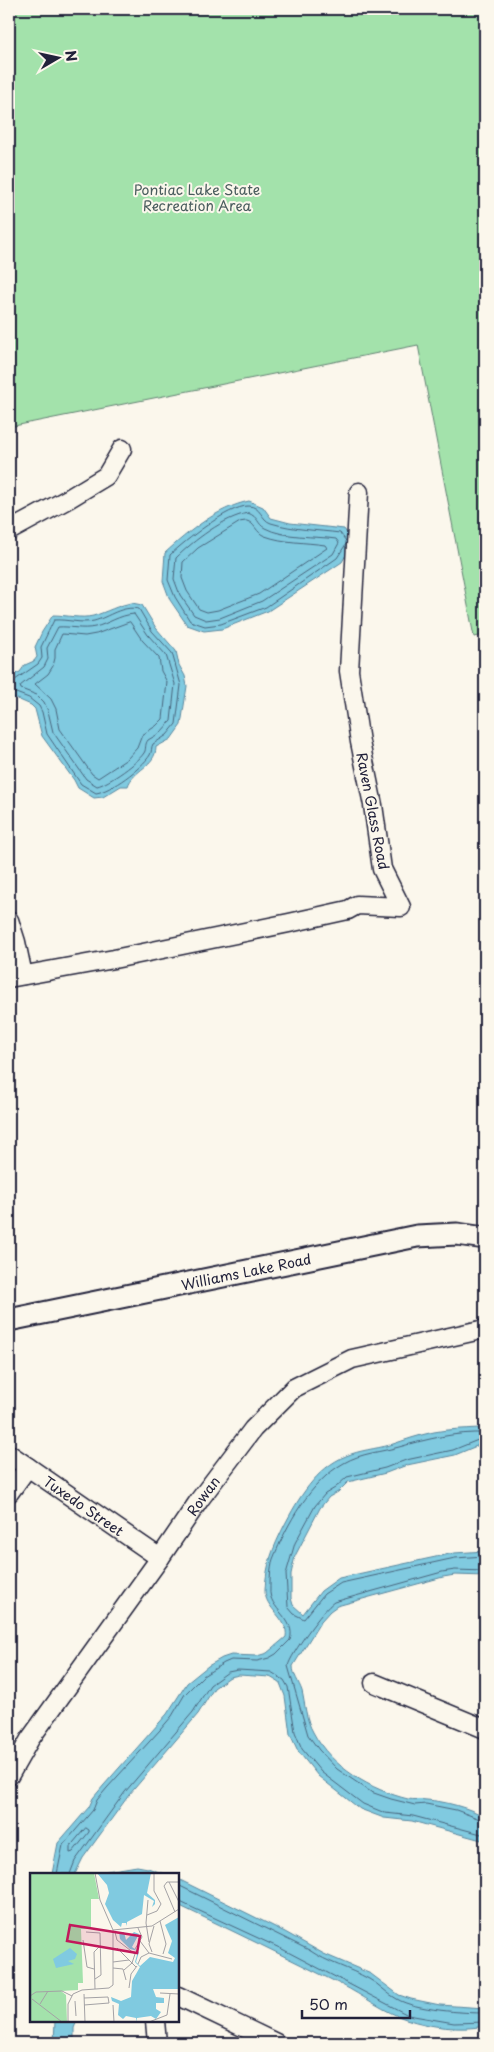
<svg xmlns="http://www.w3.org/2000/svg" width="494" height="2052" viewBox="0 0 494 2052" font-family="'Playpen Sans',sans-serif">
	<rect width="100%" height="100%" fill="#fbf7ec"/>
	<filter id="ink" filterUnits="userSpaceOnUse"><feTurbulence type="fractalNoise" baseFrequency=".02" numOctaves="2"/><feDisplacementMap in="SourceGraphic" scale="10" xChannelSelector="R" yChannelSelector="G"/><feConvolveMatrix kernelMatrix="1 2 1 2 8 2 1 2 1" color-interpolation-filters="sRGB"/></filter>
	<g filter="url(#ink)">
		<polygon fill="#a3e2ab" stroke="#628273" points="9,9 485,9 485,635 474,637 418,345 9,427"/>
		<g fill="#80cae0" stroke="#5a879e">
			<path d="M249,501L263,507L271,518L290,523L344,529L353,542L342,562L268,611L222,629L204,631L187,625L170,600L163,581L165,553C189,531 217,508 249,501Z"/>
			<path d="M132,603L142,605L156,628L176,651L179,665L185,676L187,686L181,725L171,739L156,747C156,766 133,770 128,786H121L103,797L94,798L78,788L74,780L42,736L35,709L31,705L15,698L9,699V677L20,672L25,665L34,661L37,657L35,647L42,632L53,615C66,615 81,619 93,616C107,612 118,605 132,603Z"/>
			<path d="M479,1428H485V1445H479L455,1455L407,1465L386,1473L348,1482L338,1492L329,1497L320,1508L295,1556L291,1574V1598L293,1605L303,1614L321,1591L339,1578L454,1553L485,1551V1576L455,1575L443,1577L337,1606L330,1611L321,1621L293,1666C293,1675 299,1682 302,1691C305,1704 306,1720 313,1732C331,1767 371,1790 408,1799C414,1800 420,1799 427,1800C443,1801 471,1808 485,1817V1841L412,1821L384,1818L360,1809L318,1776L298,1751L290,1734L285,1696L280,1683L270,1677L239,1675L230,1677L214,1688L198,1714L129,1795L83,1858L75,1874H52L58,1843L89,1807L93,1798L104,1785L167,1714L187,1683L208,1666L222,1658L231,1655L257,1656L267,1653L286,1637C289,1618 264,1609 265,1590C266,1565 273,1548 284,1526C298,1499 316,1468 346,1456C360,1450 375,1449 390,1445C405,1440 419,1435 434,1432C449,1429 464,1429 479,1428Z"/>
			<polygon points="137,1866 148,1868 164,1874 101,1874 107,1871"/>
			<path d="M178,1879L285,1932L324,1954L371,1974L399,1995L411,1999L440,2005L485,2008V2026C461,2031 430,2027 406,2019C386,2013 362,1995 342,1985C288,1958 233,1931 178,1905Z"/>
			<polygon points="55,2021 77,2021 74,2028 74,2043 54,2043"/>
		</g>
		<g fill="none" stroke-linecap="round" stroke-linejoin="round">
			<g stroke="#48657d" stroke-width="1">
				<path d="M248,513C259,517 257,524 265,528C283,538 316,536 336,539L339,543L333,554L262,601L220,618L206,620L194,615L180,595L174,579L176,558C193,541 224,517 248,513Z"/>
				<path d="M247,521C255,523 256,533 265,536C284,543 305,542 325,545L327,548L259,594L218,610L207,612L199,609L187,591L182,578L183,562L198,548L240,522Z"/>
				<path d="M346,544L337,558L266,607L221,624L205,626L190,621L175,597L168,580L170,555C185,541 228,506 248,506C261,506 261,520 271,523C294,530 317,530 340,533L346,541"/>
				<path d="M134,614L148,635L166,655L175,684L171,721L160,733L148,740C145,744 146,747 145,751C141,761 108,784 97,786L86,779L53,732L48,711L44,702L37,695L21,689L20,686L44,667L48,659L47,648L58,627C70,626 82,630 95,627C108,624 119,615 134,614Z"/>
				<polygon points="130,622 142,640 159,658 161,671 167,682 163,719 156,726 142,735 137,748 127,759 98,778 92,774 60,729 56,709 51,699 35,684 48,674 53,666 55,658 55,649 62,634 85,636 96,634"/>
				<path d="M9,681L15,680L38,664L42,658L41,647L54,620C67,619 81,624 94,621C109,617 122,605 139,609L152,631L172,653L181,685L176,724L167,735L153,744C151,747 152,752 150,755C142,768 111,791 96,793L81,784L47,734L42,712L39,706L29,698L16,693L9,694"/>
				<polyline points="485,1440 478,1440 453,1450 406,1460 385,1468 347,1477 335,1488 325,1494 315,1506 295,1543 286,1574 288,1607 294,1614 304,1619 324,1594 341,1583 455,1558 485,1556"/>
				<path d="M485,1571L455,1570L442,1572L334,1602C323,1609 291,1654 288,1666L308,1735L319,1750L337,1769L371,1792L391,1799L415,1805L426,1804L456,1810L485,1821"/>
				<polygon points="86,1828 89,1830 89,1832 73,1852 70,1853 70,1847"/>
				<path d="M57,1874L63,1845L93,1810L97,1800L107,1788L160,1730L172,1716L185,1694L203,1676L224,1663L231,1660L257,1661L269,1658L276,1654L290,1640C297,1619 268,1609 270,1589C270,1580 270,1568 273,1559C287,1524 310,1482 344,1463C361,1453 381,1452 399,1447C428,1439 455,1432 485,1433"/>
				<polyline points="70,1874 75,1861 125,1792 193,1712 210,1685 228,1672 238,1670 271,1672 284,1680 288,1687 295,1732 302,1749 321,1772 363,1804 385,1813 413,1816 485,1835"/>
				<path d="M178,1885L309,1950C328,1963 349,1968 369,1979C379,1984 387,1994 397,1999C415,2010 464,2013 485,2013"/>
				<polyline points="178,1901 284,1950 408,2015 454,2023 485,2022"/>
			</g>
			<defs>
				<g id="minor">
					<polyline points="9,531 68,499 106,476 122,449"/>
					<polyline points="9,920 16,942 23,975"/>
					<polyline points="9,978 114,959 289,923 348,910 357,905 401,907 382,869 373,805 360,742 349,671 359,492"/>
					<path id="s1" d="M9,1454L160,1558"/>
					<polyline points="9,1493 28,1467"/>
					<polyline points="374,1683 485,1729"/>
					<path id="s2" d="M9,1776L30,1739L160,1558L200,1499L253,1429L294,1388L352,1359L485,1329"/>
					<polyline points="178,1996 276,2043"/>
					<polyline points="155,2021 157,2043"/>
				</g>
				<g id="major">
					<path id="s3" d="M9,1320L417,1236L457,1234L485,1238"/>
				</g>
			</defs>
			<use href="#minor" stroke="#22223b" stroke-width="21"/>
			<use href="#major" stroke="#22223b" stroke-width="25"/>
			<use href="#minor" stroke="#fbf7ec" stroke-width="18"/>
			<use href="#major" stroke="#fbf7ec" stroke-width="21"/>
		</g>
	</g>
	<g text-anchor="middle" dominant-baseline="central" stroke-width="4" stroke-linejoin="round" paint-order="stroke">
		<g font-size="14" fill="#495c5d" stroke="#fbf7ec">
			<text x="197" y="189">Pontiac Lake State<tspan x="197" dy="16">Recreation Area</tspan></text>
		</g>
		<g font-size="14" fill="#22223b" stroke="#fbf7ec">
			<text transform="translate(373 811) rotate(79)">Raven Glass Road</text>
			<text stroke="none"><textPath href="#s3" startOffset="242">Williams Lake Road</textPath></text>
			<text stroke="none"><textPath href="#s2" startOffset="341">Rowan</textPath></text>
			<text stroke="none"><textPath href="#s1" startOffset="91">Tuxedo Street</textPath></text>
		</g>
	</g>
	<g transform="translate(30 1873)">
		<rect width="149" height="149" fill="#fbf7ec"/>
		<path d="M0,0H64L69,26H61V56H51L53,110H48V117L31,118L36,122L37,149H0Z" fill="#a3e2ab"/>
		<path d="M67,0H121L117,20L125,27V31L122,34L124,28L114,22L112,41L97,49V53L96,50H92L91,54L83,47L75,31L79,20L77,12ZM149,44V116H123L126,124L134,125V130H126V136L131,139L126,146L121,143L107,145V149L106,145L96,143L93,146L88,142L89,131L82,128L81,124L91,128L101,124L102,108L110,94L105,89L108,78L100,76L90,66L89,59H94L96,67L104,59L109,61L102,74L109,79L106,89L110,93L120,84L143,89L145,85L138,80L142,68L135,52ZM40,75L47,81L45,86L38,88L44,91L26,95L23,86Z" fill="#80cae0"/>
		<path fill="none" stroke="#a4a2a5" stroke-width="1" d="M65,0L70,27L83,57M139,9L149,29M134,13L145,39M134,13L137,9H149M118,27L116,50L119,69M117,42L127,38L131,31L124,18V0M130,48L136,71L133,81M56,59L70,60L71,102L65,106M85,59L87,67L105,81L102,90L94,97M53,67L57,94L64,96M110,68L119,80M87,75L106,94M105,76L112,64L108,55M122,79L119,71L124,53M83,89L99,87M108,91L111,84L119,80L142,86M83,95L93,96L96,107M99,115L101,101L107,93M65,116L64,79L70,73M130,120L149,121M54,121L55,149M0,123L6,119L32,118L42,123M54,125L78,124L79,130L54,132M2,126L32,149M45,128L46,143M10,131L18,118M83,132L84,149M38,149V131L43,121L52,117L79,115L83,112V57L122,53L149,36M119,149L137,142L140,121"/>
		<path fill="#c2185b" fill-opacity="0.15" stroke="#c2185b" stroke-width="2.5" d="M40,52L110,63L107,80L37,68Z"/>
		<rect width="149" height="149" fill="none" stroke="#22223b" stroke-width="2.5"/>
	</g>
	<rect width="494" height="2052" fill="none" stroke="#fbf7ec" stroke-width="30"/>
	<rect x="15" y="15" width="464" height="2022" fill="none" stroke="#22223b" stroke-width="2" filter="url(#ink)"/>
	<g transform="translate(58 58) rotate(81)" stroke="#fbf7ec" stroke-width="4" paint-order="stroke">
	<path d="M0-4L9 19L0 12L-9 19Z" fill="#22223b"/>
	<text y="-8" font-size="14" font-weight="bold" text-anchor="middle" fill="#22223b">N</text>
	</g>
	<path d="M302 2010v8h108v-8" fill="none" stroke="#22223b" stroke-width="2.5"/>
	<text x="309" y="2010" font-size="15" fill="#22223b" stroke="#fbf7ec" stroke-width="4" paint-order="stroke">50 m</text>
</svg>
